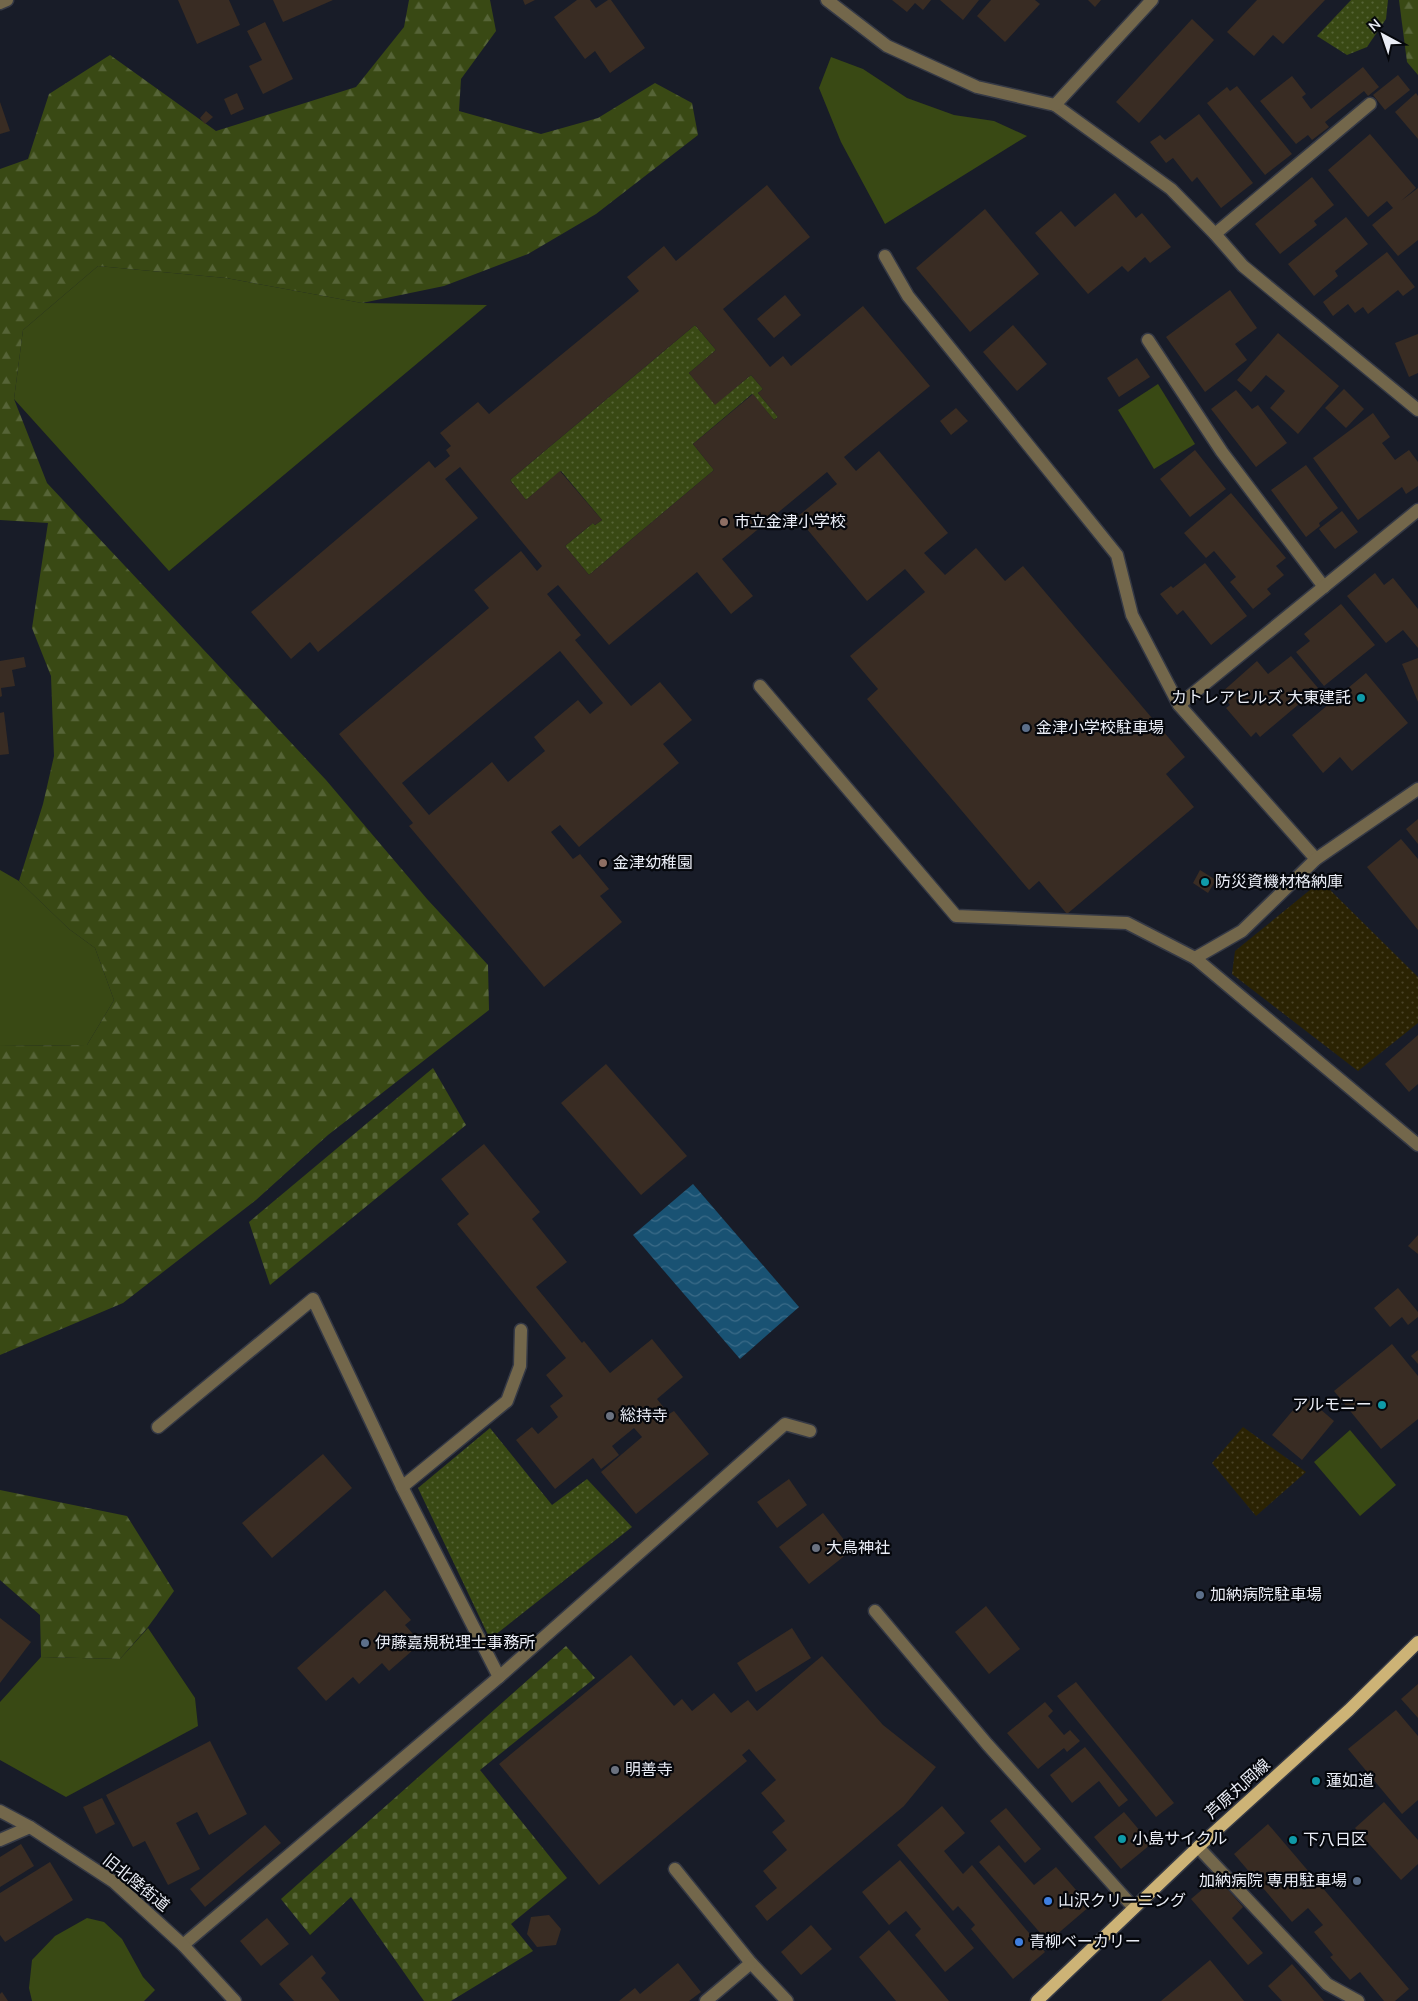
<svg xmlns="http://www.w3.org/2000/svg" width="1418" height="2001" viewBox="0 0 1418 2001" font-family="'Nunito Sans','Noto Sans JP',sans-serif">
	<defs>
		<pattern id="forest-firs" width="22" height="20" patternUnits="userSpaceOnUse" patternTransform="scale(1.25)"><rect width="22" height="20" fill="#394914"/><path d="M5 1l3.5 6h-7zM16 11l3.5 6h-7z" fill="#566437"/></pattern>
		<pattern id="sand-dots" width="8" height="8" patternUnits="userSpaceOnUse" patternTransform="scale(1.25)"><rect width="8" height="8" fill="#2b2303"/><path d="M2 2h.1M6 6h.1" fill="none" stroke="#4a4328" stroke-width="1.8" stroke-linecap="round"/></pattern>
		<pattern id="cemetery-stones" width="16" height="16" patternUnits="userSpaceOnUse" patternTransform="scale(1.25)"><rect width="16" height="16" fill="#394914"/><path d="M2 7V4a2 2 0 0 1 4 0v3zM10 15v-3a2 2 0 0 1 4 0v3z" fill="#566437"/></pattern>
		<pattern id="garden-dots" width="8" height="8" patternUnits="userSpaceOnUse" patternTransform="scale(1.25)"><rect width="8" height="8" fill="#394914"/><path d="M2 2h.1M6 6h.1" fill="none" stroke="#566437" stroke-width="1.8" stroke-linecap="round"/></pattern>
		<pattern id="water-waves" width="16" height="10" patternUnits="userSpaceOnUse" patternTransform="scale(1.25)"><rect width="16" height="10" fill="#195273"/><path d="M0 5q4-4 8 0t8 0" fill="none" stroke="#3b6b88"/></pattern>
	</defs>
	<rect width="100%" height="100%" fill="#181c28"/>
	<g fill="#394914">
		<polygon points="831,57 863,69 907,98 954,115 994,121 1027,136 885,224 841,142 819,88"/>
		<polygon points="98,266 226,278 362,303 487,305 169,571 14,399 23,330"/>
		<polygon points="1158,384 1195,444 1154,469 1118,410"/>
		<polygon points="0,870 19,881 69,929 95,948 114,1000 87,1045 0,1046"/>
		<polygon points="1350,1430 1396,1485 1360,1516 1314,1462"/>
		<polygon points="148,1628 195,1698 198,1726 66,1797 0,1760 0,1702 41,1657 120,1659"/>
		<polygon points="87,1918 104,1922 122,1939 143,1977 155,1990 144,2001 32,2001 29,1988 32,1960 55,1936"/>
	</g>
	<g fill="url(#forest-firs)">
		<polygon points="409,0 490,0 496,31 461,79 459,111 541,134 598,118 655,83 692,103 698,135 596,214 528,254 444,286 362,303 226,278 98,266 23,330 14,399 47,483 326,780 427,899 488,965 489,1010 328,1135 256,1200 123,1303 0,1355 0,1046 87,1045 114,1000 95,948 69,929 19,881 43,804 54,756 51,676 32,628 48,523 0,520 0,169 28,159 49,94 110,55 216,131 356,87 404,27"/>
		<polygon points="1399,0 1418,0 1418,75 1407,62"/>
		<polygon points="0,1490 127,1516 174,1591 148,1627 120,1659 41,1657 40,1615 0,1580"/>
	</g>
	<g fill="url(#sand-dots)">
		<polygon points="1321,881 1418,977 1418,1023 1358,1071 1232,974 1235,951"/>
		<polygon points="1243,1427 1306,1472 1256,1516 1212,1463"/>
	</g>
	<g fill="url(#cemetery-stones)">
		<polygon points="433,1068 466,1125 270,1285 249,1222"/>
		<polygon points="566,1646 595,1678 480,1770 567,1878 511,1924 533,1951 451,2001 424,2001 351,1897 310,1935 281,1899"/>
	</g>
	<g fill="url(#garden-dots)">
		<polygon points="1351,0 1388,0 1386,19 1367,47 1347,55 1317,36"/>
		<polygon points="695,325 716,350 689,373 715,404 751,375 763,389 758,393 778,417 774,420 752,394 693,444 714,470 589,575 565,546 593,523 595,525 602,520 561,471 526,500 510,480"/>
		<polygon points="490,1428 552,1505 587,1479 632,1527 490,1639 418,1488"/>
	</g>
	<polygon fill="url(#water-waves)" points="693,1184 799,1307 740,1359 633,1235"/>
	<g fill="#392c23" fill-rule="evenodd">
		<polygon points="178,0 229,0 240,25 197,44"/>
		<polygon points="273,0 333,0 283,22"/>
		<polygon points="523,0 535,0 525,5"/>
		<polygon points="577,0 590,0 596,8 608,0 611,0 645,48 610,73 595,51 585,59 554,17"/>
		<polygon points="892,0 931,0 923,10 915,3 907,12"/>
		<polygon points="940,0 979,0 963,20"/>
		<polygon points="991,0 1035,0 1040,4 1005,42 977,16"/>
		<polygon points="1088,0 1101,0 1095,7"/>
		<polygon points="1257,0 1325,0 1283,44 1273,35 1254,56 1227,32"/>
		<polygon points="1192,19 1214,40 1139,123 1116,102"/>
		<polygon points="265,22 293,79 263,94 249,66 262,60 247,31"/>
		<polygon points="1363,67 1379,87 1368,96 1364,91 1325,122 1329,127 1312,140 1308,135 1296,144 1260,101 1292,76 1306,94 1302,97 1311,109"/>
		<polygon points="1398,75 1410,90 1385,110 1373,95"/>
		<polygon points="1237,86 1292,154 1265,175 1207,103 1227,87 1230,91"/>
		<polygon points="237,93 244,109 231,115 224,99"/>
		<polygon points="1416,93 1418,96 1418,139 1395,112"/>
		<polygon points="0,102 10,131 0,134"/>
		<polygon points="206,111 213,117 205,124 200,118"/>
		<polygon points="1199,114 1253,183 1221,208 1197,177 1192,182 1173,158 1166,163 1150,142 1160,135 1165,140"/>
		<polygon points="1370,134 1416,188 1401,201 1418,188 1418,240 1398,256 1372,225 1393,208 1387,201 1368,217 1328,170"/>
		<polygon points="1312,177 1334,205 1314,221 1317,225 1280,254 1255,224"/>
		<path d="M767,185L810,237L723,309L770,367L783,356L791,366L863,306L930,386L844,457L856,471L879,451L948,533L924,553L945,575L976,548L1005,581L1023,566L1185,757L1166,774L1194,807L1067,914L1039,881L1029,890L867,699L878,689L850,656L925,592L905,569L867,601L797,517L837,484L827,472L722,559L753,596L731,614L697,572L609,645L558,585L547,594L581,635L575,640L631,706L660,682L692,720L663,744L679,763L579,847L560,825L551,832L573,859L580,854L609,889L600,896L622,922L544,987L409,826L413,823L339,734L489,608L474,590L521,551L537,571L542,566L460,467L445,479L478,518L318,652L310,642L291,659L251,612L429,461L435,468L450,456L446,450L451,446L440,433L478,402L489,414L639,291L627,277L664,246L676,261ZM695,325L716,350L689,373L715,405L751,375L763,389L758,393L778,417L774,420L753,394L693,444L714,470L589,575L565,546L593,523L595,525L602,520L560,471L526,500L510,480ZM560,651L603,703L590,714L578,700L534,737L545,751L508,782L492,762L429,815L402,783Z"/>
		<polygon points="1115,193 1136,218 1142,213 1171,247 1150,263 1145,257 1128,272 1122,266 1088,294 1035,233 1061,211 1075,227"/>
		<polygon points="985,209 1039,274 970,332 916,268"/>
		<polygon points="1346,217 1368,244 1335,271 1338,276 1314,296 1288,264"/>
		<polygon points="1387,252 1415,287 1403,296 1398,290 1368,314 1363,307 1355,313 1348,304 1333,316 1323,302"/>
		<polygon points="1230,290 1257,328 1235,344 1247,360 1205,392 1166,337"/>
		<polygon points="785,295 801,315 774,338 757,319"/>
		<polygon points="1013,325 1047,364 1017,391 983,352"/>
		<polygon points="1278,333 1339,386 1298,434 1270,408 1285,391 1266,375 1251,392 1237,380"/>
		<polygon points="1418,334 1418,373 1409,377 1395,343"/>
		<polygon points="1137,358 1150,377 1119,397 1107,378"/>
		<polygon points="1344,389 1364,409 1346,428 1325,408"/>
		<polygon points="1236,390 1252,409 1258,405 1287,443 1256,467 1211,409"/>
		<polygon points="956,408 968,421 951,435 940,421"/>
		<polygon points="1373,413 1390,437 1382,443 1395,460 1409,450 1418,462 1418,486 1406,494 1402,487 1358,520 1313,458"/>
		<polygon points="1195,450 1226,489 1190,517 1160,479"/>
		<polygon points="1306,465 1338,508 1319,523 1320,526 1306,537 1271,490"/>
		<polygon points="1231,493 1286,558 1276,566 1284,575 1267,589 1271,594 1253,609 1230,582 1236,577 1214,551 1206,558 1184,533"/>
		<polygon points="1342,511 1358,532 1335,549 1319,529"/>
		<polygon points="1205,563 1247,616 1211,645 1183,610 1177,615 1160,594 1171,586 1173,588"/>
		<polygon points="1375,573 1384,585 1393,578 1418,609 1418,648 1403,630 1386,643 1347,596"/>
		<polygon points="1341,604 1375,645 1324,686 1296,652 1310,641 1304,634"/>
		<polygon points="1291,656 1318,688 1260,737 1256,732 1251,737 1226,708 1230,705 1221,693 1257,661 1268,674"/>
		<polygon points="24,657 26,667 12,670 15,686 1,688 2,696 0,697 0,661"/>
		<polygon points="1418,658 1418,702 1402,664"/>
		<polygon points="1366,673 1408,723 1352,771 1340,757 1323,773 1292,735"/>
		<polygon points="4,712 9,754 0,755 0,713"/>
		<polygon points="1418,819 1418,844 1406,829"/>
		<polygon points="1401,839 1418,859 1418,930 1367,867"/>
		<polygon points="1200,870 1216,880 1208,893 1193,883"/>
		<polygon points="1418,1035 1418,1084 1409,1092 1385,1064"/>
		<polygon points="606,1064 687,1156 641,1195 561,1103"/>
		<polygon points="484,1144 540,1212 532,1219 567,1262 536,1287 582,1343 584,1341 610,1373 652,1339 683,1377 657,1399 669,1414 674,1411 709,1454 636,1514 601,1472 642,1437 634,1428 612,1446 619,1455 601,1469 593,1458 555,1489 516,1440 532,1427 538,1434 558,1417 550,1406 563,1396 546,1375 566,1358 457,1224 469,1214 441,1179"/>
		<polygon points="1418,1235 1418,1254 1408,1246"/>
		<polygon points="1398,1288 1418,1312 1418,1317 1408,1325 1402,1317 1390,1327 1374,1308"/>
		<polygon points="1392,1344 1418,1376 1418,1419 1381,1449 1334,1391"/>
		<polygon points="1418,1350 1418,1364 1411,1356"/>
		<polygon points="1305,1396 1334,1421 1302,1460 1272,1435"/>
		<polygon points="323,1454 352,1488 272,1558 242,1523"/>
		<polygon points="789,1479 807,1505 777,1528 757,1502"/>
		<polygon points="823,1513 852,1550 809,1584 779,1547"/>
		<polygon points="385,1590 411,1620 405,1625 421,1643 389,1671 382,1663 359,1684 353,1677 326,1701 297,1668"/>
		<polygon points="986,1606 1020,1649 989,1674 955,1632"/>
		<polygon points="0,1618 31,1642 0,1683"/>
		<polygon points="792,1628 811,1658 756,1692 737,1663"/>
		<polygon points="631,1655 674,1706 682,1699 692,1711 714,1693 731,1713 748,1700 757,1711 822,1656 883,1725 936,1767 904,1806 767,1921 755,1906 777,1888 763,1871 787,1850 772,1832 785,1821 761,1793 776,1780 749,1749 742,1755 747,1761 599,1885 499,1764"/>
		<polygon points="1076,1682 1174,1803 1156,1817 1057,1696"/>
		<polygon points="1418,1684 1418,1718 1401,1699"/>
		<polygon points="1045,1702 1053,1711 1048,1716 1064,1735 1070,1730 1080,1741 1067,1752 1064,1748 1038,1769 1007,1733"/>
		<polygon points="1396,1710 1418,1736 1418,1800 1402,1814 1348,1749"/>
		<polygon points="210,1741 247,1814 209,1835 197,1812 176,1823 200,1869 168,1885 145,1841 133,1847 106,1795"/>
		<polygon points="1085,1747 1128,1800 1119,1807 1099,1781 1072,1803 1050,1775"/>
		<polygon points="102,1798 115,1824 96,1834 83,1807"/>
		<polygon points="1384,1802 1418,1840 1418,1864 1401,1880 1355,1828"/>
		<polygon points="942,1806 965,1833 944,1851 963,1874 972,1865 1045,1952 1013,1979 971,1929 975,1925 958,1906 953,1911 897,1845"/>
		<polygon points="1006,1808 1041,1849 1025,1863 990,1821"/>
		<polygon points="1124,1812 1151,1844 1121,1869 1094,1837"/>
		<polygon points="1268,1824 1409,1989 1395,2001 1384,2001 1360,1972 1350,1980 1330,1957 1333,1955 1314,1932 1323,1925 1308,1908 1292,1922 1234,1854"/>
		<polygon points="265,1825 281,1843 205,1907 190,1889"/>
		<polygon points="1293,1833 1300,1841 1293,1846 1287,1838"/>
		<polygon points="21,1844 34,1866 0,1887 0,1857"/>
		<polygon points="999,1845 1034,1885 1056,1867 1090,1906 1048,1942 979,1862"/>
		<polygon points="900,1860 974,1948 945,1972 915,1935 921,1929 906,1911 889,1925 862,1892"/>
		<polygon points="50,1862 73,1900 5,1942 0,1935 0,1893"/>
		<polygon points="1217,1877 1243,1907 1232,1918 1263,1953 1248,1965 1191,1899"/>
		<polygon points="549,1915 561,1929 556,1945 537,1947 527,1934 531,1917"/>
		<polygon points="267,1918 289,1944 261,1966 240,1941"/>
		<polygon points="811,1925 832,1949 801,1975 781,1952"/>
		<polygon points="889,1930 922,1969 949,2001 896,2001 891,1995 859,1957"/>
		<polygon points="312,1955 326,1973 321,1978 340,2001 294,2001 279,1984"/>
		<polygon points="1210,1960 1244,2001 1161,2001"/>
		<polygon points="678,1963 701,1992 689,2001 619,2001 635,1988 640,1994"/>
		<polygon points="1292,1964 1324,2001 1282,2001 1268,1986"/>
		<polygon points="2,1992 8,2001 0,2001 0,1994"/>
	</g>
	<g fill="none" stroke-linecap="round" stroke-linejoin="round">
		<defs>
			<g id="service">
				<polyline points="1215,234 1370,104"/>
				<polyline points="760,686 956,916 1127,923 1195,958"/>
				<polyline points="0,1840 30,1827"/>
			</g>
			<g id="pedestrian">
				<polyline points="875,1611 987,1744 1134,1908"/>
				<polyline points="675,1869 751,1963 787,2001"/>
			</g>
			<g id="minor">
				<polyline points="827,0 887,46 977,87 1055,105 1171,189 1215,234 1243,266 1418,410"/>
				<polyline points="0,3 7,0"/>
				<polyline points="1055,105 1152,0"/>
				<polyline points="885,256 908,296 1117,555 1132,615 1179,705 1316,859"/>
				<polyline points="1148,340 1222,452 1324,587"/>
				<polyline points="1179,705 1418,510"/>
				<polyline points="1418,789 1316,859 1242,931 1195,958 1418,1145"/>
				<polyline points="158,1427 313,1299 402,1487 499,1677"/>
				<polyline points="402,1487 507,1401 520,1366 521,1330"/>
				<polyline points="1198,1847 1327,1984 1358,2001"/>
				<polyline points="183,1945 499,1677 785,1424 810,1431"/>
				<polyline points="706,2001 751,1963"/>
			</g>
			<polyline id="tertiary" points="0,1811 30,1827 114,1882 183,1945 235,2001"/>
			<polyline id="primary" points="1037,2001 1198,1847 1349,1710 1418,1642"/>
		</defs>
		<use href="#service" stroke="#353945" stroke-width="15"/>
		<use href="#pedestrian" stroke="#353945" stroke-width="15"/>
		<use href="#minor" stroke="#353945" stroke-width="15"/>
		<use href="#tertiary" stroke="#353945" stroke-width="15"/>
		<use href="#primary" stroke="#353945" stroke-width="15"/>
		<use href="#service" stroke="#73674b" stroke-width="12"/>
		<use href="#pedestrian" stroke="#73674b" stroke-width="12"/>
		<use href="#minor" stroke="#73674b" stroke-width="12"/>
		<use href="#tertiary" stroke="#73674b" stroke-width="12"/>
		<use href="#primary" stroke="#cdb376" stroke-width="12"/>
	</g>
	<g fill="#8d6e63" stroke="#05070c" stroke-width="2">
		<circle cx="724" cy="522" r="5"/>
		<circle cx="603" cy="863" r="5"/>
	</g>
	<g fill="#0f9aa8" stroke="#05070c" stroke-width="2">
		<circle cx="1361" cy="698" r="5"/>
		<circle cx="1205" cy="882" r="5"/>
		<circle cx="1382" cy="1405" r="5"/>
		<circle cx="1316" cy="1781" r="5"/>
		<circle cx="1122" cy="1839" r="5"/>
		<circle cx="1293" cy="1840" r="5"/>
	</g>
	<g fill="#5c6f8a" stroke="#05070c" stroke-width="2">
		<circle cx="1026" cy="728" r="5"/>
		<circle cx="1200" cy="1595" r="5"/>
		<circle cx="365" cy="1643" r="5"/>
		<circle cx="1357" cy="1881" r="5"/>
	</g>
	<g fill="#6b7280" stroke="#05070c" stroke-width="2">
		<circle cx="610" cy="1416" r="5"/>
		<circle cx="816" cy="1548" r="5"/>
		<circle cx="615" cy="1770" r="5"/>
	</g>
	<g fill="#3f7fe0" stroke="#05070c" stroke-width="2">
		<circle cx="1048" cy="1901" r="5"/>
		<circle cx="1019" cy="1942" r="5"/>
	</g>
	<g text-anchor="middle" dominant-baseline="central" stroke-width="4.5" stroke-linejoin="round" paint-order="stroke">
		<g font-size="16" fill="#eaedf6" stroke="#05070c" text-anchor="start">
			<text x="734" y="522">市立金津小学校</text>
			<text x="1351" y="698" text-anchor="end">カトレアヒルズ 大東建託</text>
			<text x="1036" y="728">金津小学校駐車場</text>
			<text x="613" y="863">金津幼稚園</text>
			<text x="1215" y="882">防災資機材格納庫</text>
			<text x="1372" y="1405" text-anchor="end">アルモニー</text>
			<text x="620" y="1416">総持寺</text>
			<text x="826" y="1548">大鳥神社</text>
			<text x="1210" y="1595">加納病院駐車場</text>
			<text x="375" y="1643">伊藤嘉規税理士事務所</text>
			<text x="625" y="1770">明善寺</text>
			<text x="1326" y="1781">蓮如道</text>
			<text x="1132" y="1839">小島サイクル</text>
			<text x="1303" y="1840">下八日区</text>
			<text x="1347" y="1881" text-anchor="end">加納病院 専用駐車場</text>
			<text x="1058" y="1901">山沢クリーニング</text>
			<text x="1029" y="1942">青柳ベーカリー</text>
		</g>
		<g font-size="16" fill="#eaedf6" stroke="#05070c">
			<text transform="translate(1238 1789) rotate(-42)">芦原丸岡線</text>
			<text transform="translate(136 1883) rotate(39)">旧北陸街道</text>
		</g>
	</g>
	<g transform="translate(1383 35) rotate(320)" stroke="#05070c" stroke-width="4" paint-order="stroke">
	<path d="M0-4L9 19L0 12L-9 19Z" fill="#eaedf6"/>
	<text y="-8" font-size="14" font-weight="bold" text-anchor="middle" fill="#eaedf6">N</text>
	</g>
</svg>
